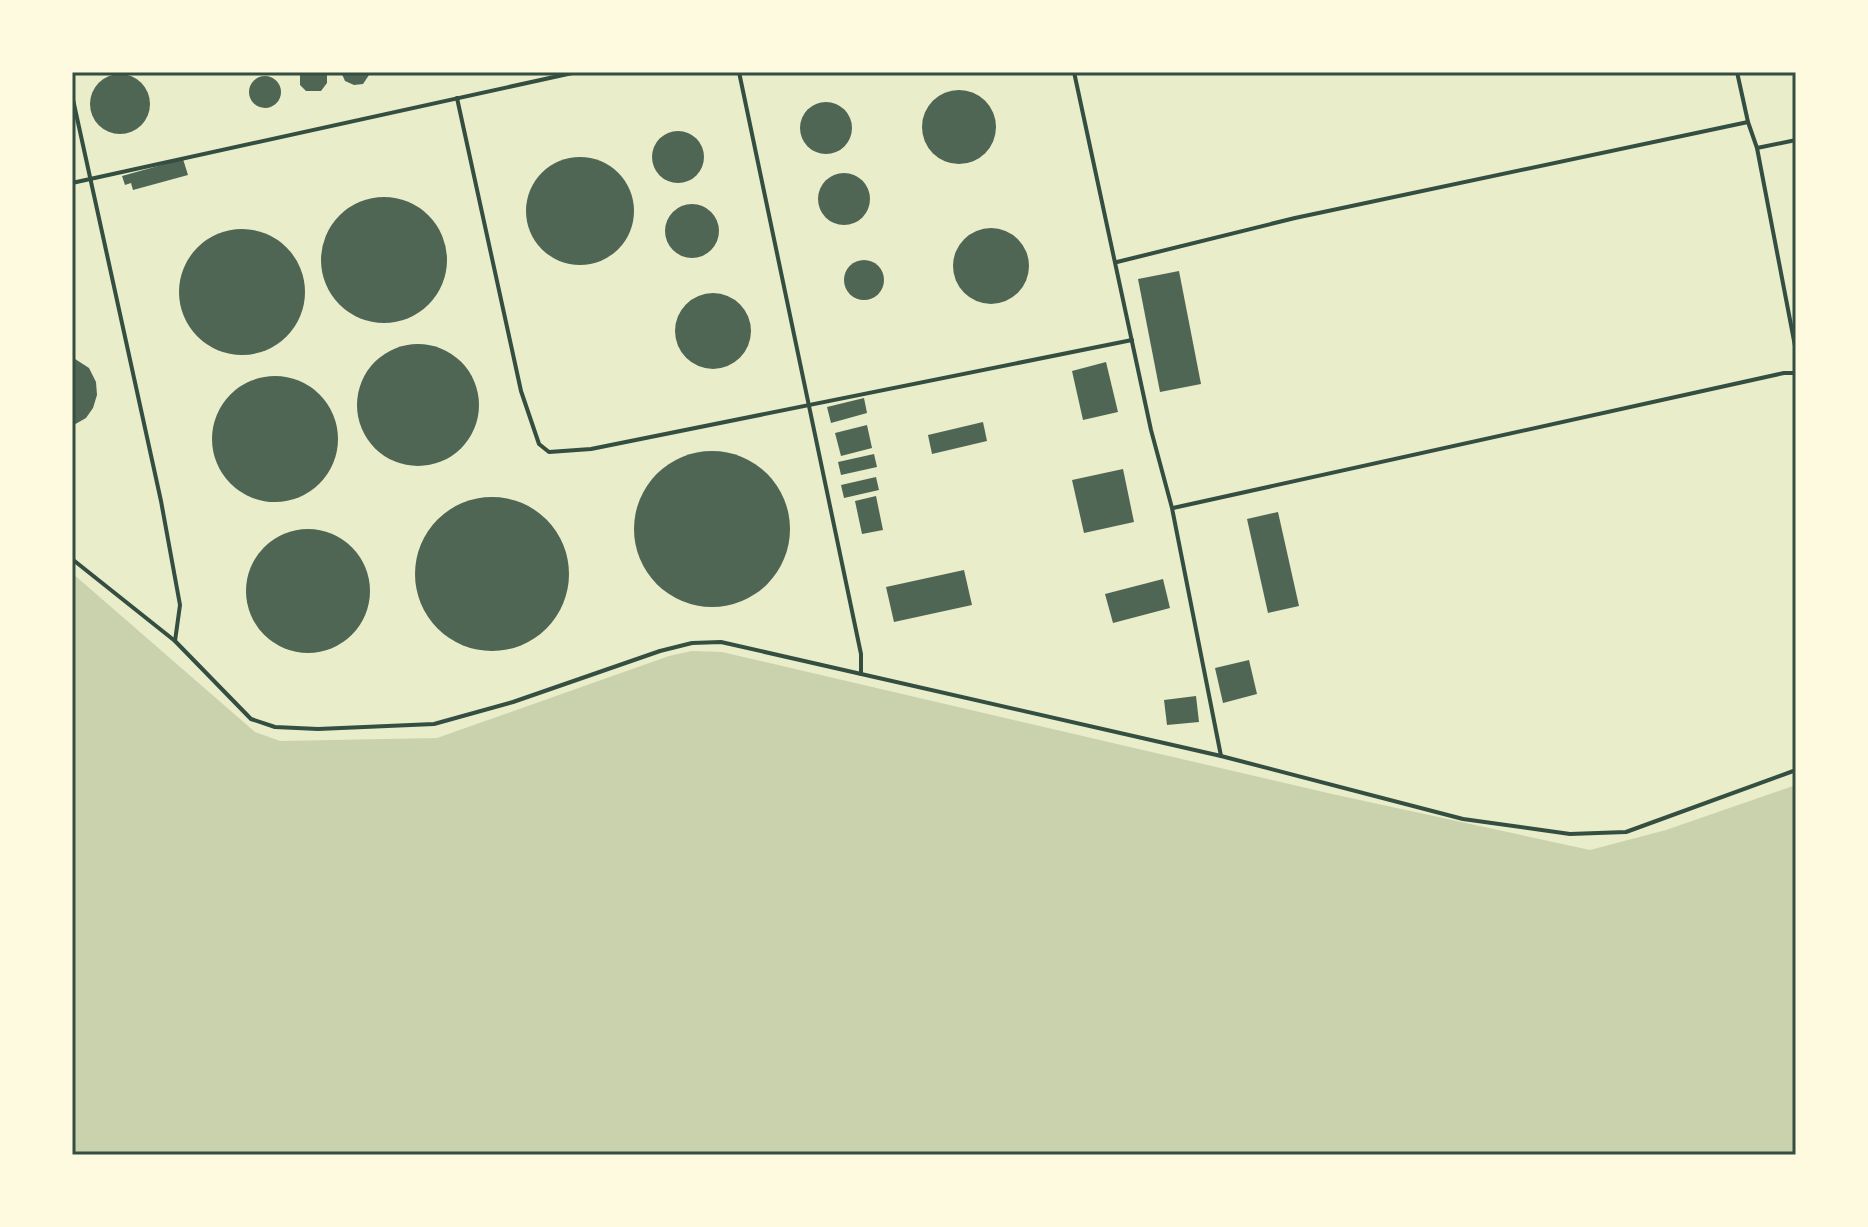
<svg xmlns="http://www.w3.org/2000/svg" width="1868" height="1227" viewBox="0 0 1868 1227" font-family="Helvetica,sans-serif">
	<rect width="100%" height="100%" fill="#e9edc9"/>
	<polygon fill="#cad2ad" points="72,573 255,732 280,741 437,738 669,656 692,651 722,652 1332,794 1590,850 1666,830 1796,785 1796,1155 72,1155"/>
	<g fill="#4f6655">
		<polygon points="300,72 327,72 327,83 321,91 306,91 300,85"/>
		<polygon points="341,72 371,72 363,84 354,85 345,81"/>
		<circle cx="120" cy="104" r="30"/>
		<circle cx="265" cy="92" r="16"/>
		<circle cx="959" cy="127" r="37"/>
		<circle cx="826" cy="128" r="26"/>
		<circle cx="678" cy="157" r="26"/>
		<circle cx="580" cy="211" r="54"/>
		<polygon points="183,159 188,175 133,190 131,183 125,185 122,176"/>
		<circle cx="844" cy="199" r="26"/>
		<circle cx="384" cy="260" r="63"/>
		<circle cx="692" cy="231" r="27"/>
		<circle cx="991" cy="266" r="38"/>
		<circle cx="242" cy="292" r="63"/>
		<circle cx="864" cy="280" r="20"/>
		<polygon points="1179,271 1201,384 1160,392 1138,279"/>
		<circle cx="713" cy="331" r="38"/>
		<circle cx="418" cy="405" r="61"/>
		<polygon points="72,357 89,368 96,382 97,395 93,408 86,418 72,426"/>
		<polygon points="1106,362 1118,412 1083,420 1072,371"/>
		<circle cx="275" cy="439" r="63"/>
		<polygon points="864,398 867,413 831,423 827,407"/>
		<polygon points="983,422 987,441 932,454 928,435"/>
		<polygon points="867,425 872,448 841,456 835,433"/>
		<circle cx="712" cy="529" r="78"/>
		<polygon points="874,454 877,467 841,475 838,462"/>
		<polygon points="1123,469 1134,522 1084,533 1072,480"/>
		<polygon points="876,477 879,490 844,498 841,485"/>
		<polygon points="876,496 883,530 862,534 855,501"/>
		<circle cx="492" cy="574" r="77"/>
		<polygon points="1278,512 1299,606 1268,613 1247,519"/>
		<circle cx="308" cy="591" r="62"/>
		<polygon points="964,570 972,605 894,622 886,587"/>
		<polygon points="1163,579 1170,608 1113,623 1105,594"/>
		<polygon points="1249,660 1257,694 1223,703 1215,668"/>
		<polygon points="1196,696 1199,722 1167,725 1164,700"/>
	</g>
	<g fill="none" stroke-linecap="round" stroke-linejoin="round">
		<g stroke="#344e41" stroke-width="4">
			<polyline points="739,72 861,654 861,674"/>
			<polyline points="1074,72 1151,430 1172,508 1221,756"/>
			<polyline points="1737,72 1748,122 1757,148 1796,351"/>
			<polyline points="72,95 161,501 180,605 175,641"/>
			<polyline points="457,98 521,391 539,444 549,452 591,449 1132,340"/>
			<polyline points="1757,148 1796,140"/>
			<polyline points="72,183 577,72"/>
			<polyline points="1117,262 1295,218 1748,122"/>
			<polyline points="1173,508 1784,373 1796,373"/>
			<polyline points="72,559 175,641 251,719 275,727 318,729 434,724 513,702 660,651 692,643 721,642 1221,756 1463,819 1570,834 1626,832 1796,770"/>
		</g>
	</g>
	<rect width="1868" height="1227" fill="none" stroke="#fefae0" stroke-width="148"/>
	<rect x="74" y="74" width="1720" height="1079" fill="none" stroke="#344e41" stroke-width="3"/>
</svg>
